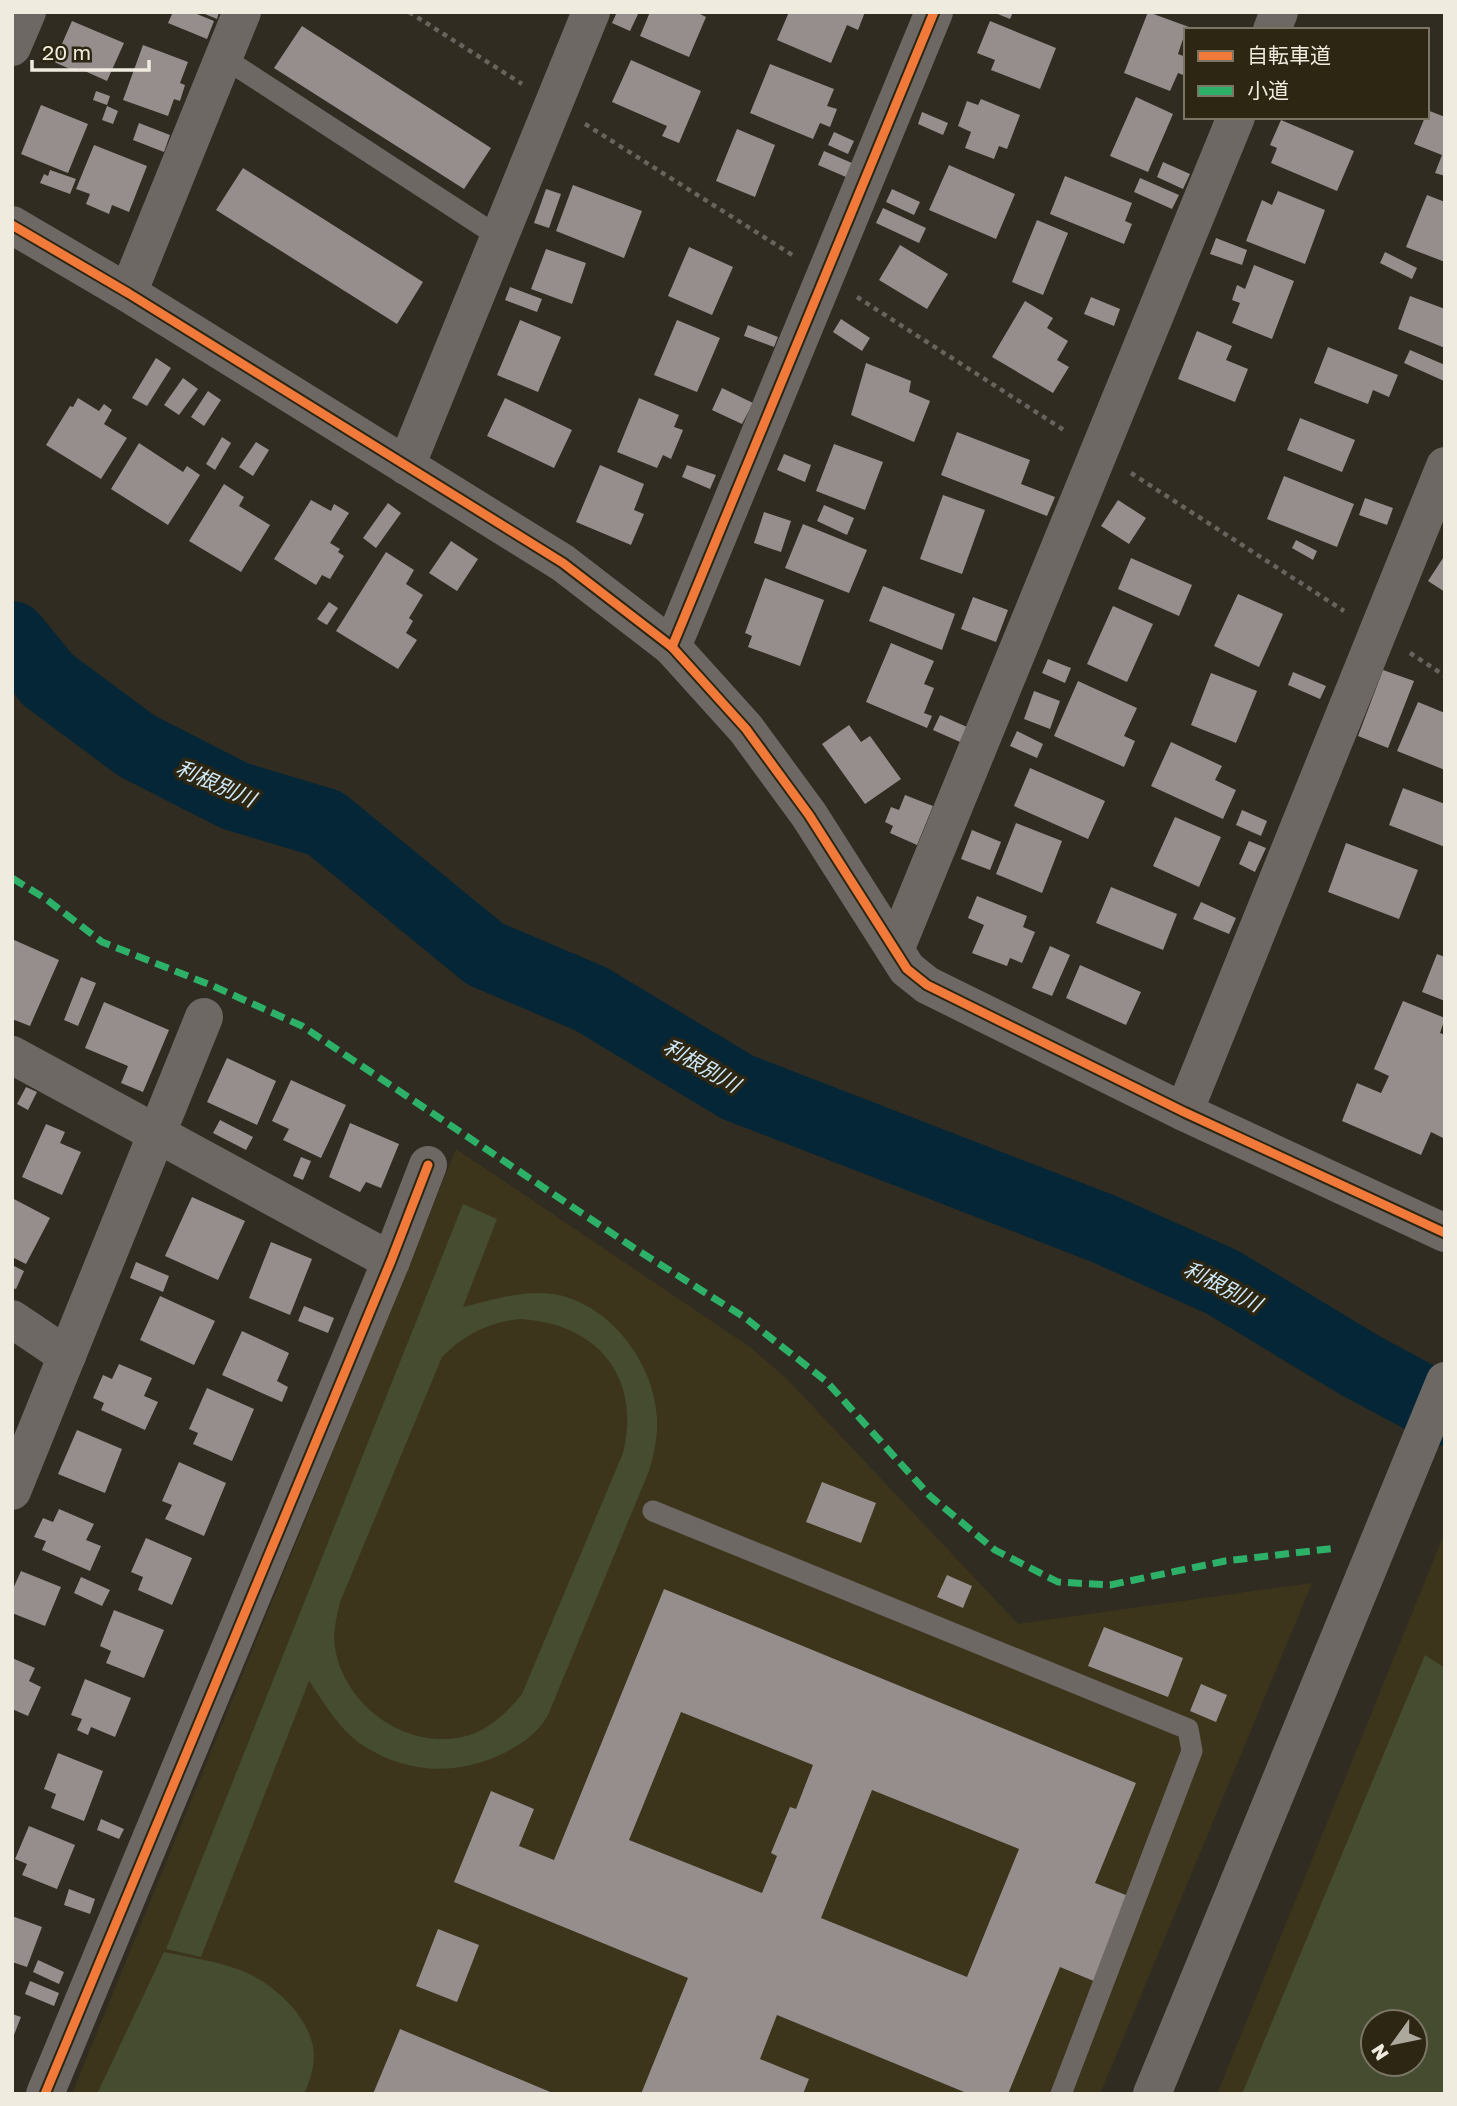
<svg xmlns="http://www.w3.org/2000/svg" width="1457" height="2106" viewBox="0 0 1457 2106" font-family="'Golos Text','Noto Sans JP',sans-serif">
	<rect width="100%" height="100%" fill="#302c21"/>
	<g fill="#3c351b" fill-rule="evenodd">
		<polygon points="456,1149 750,1347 786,1378 1018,1624 1312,1583 1100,2094 72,2094"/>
		<path d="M1445,1532V2094H1217ZM1373,2022H1415V2064H1373Z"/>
	</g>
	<g fill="#454c30" fill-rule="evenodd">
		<path d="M463,1204L497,1219L463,1307C490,1301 514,1292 543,1293C604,1296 654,1359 657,1418C658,1436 654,1454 649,1471L548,1715C538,1733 522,1744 504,1753C458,1776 407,1774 364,1746C339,1730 325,1704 309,1681L201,1957L166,1949ZM520,1319C597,1323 642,1377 623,1453L522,1694C507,1713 487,1732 462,1737C402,1750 339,1701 334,1640C334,1628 337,1615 340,1602L442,1357C464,1335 489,1322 520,1319Z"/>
		<path d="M1425,1655L1445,1668V2094H1242ZM1373,2022H1415V2064H1373Z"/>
		<path d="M164,1952C187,1957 211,1960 234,1968C267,1978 305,2010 313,2046C316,2061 311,2080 304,2094H97Z"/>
	</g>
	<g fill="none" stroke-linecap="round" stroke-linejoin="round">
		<polyline stroke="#042636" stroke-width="70" points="12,636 48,680 137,746 235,796 325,823 485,954 591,999 737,1087 1104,1229 1222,1282 1361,1366 1445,1411"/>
	</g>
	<g fill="#958e8d" fill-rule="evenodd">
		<polygon points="173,12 192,12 214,21 207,39 168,23"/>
		<polygon points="200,12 219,12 217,19"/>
		<polygon points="617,12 639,12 630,31 612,23"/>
		<polygon points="650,12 696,12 706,17 689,57 640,36"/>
		<polygon points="789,12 865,12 858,30 847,25 831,63 777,40"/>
		<polygon points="993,12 1013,12 1010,19"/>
		<polygon points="1148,12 1189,27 1186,30 1178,54 1186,57 1186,76 1178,73 1170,91 1124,73"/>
		<polygon points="72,21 124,43 107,81 78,68 77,72 54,62"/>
		<polygon points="990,21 1056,48 1040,89 991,70 995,60 977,53"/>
		<polygon points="302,26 491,148 464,189 274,68"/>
		<polygon points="143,45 188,62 180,83 185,85 180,101 174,99 168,116 123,100"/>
		<polygon points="631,60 701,91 679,143 662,136 667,126 612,102"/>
		<polygon points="770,64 834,89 827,106 837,109 830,127 820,123 813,139 750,113"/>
		<polygon points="96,91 110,96 107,105 93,100"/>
		<polygon points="1136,97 1173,114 1148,172 1110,156"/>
		<polygon points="981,99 1020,115 1007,149 999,146 994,159 965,148 971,132 958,126 967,101 978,105"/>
		<polygon points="41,105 88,124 68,173 21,154"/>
		<polygon points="107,106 118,111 113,124 102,120"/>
		<polygon points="1427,110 1445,117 1445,176 1435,173 1442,155 1414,144 1425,117 1427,117"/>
		<polygon points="922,112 948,123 943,135 918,124"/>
		<polygon points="1281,120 1354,151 1337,191 1271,163 1277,148 1270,145"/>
		<polygon points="139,123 170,135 164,152 133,140"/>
		<polygon points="737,129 775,145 755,197 716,181"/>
		<polygon points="834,132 854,141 848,154 828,145"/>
		<polygon points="94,145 147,166 129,212 112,205 109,214 86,204 90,194 76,189"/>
		<polygon points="824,151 852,163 846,177 818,165"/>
		<polygon points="1163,162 1190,174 1183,189 1157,177"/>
		<polygon points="949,165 1015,194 996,239 929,210"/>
		<polygon points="243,168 423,282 397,324 216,210"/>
		<polygon points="50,170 76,179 70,194 40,183 44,174 48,176"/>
		<polygon points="1065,176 1132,203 1125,221 1132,224 1124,244 1050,214"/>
		<polygon points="1140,178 1179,195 1172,209 1134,192"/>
		<polygon points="573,185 642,211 624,258 556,231"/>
		<polygon points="546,189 561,194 549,228 534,223"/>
		<polygon points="892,189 920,202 914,215 886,202"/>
		<polygon points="1278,191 1325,210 1305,264 1246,241 1262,200 1272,205"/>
		<polygon points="1427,195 1445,202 1445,262 1406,247"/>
		<polygon points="883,208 926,228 919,243 876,223"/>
		<polygon points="1037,220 1068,233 1043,295 1012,282"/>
		<polygon points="1216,238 1247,250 1242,265 1210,254"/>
		<polygon points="900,245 948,274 927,309 879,280"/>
		<polygon points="689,247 733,267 712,315 668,296"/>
		<polygon points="546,249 586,263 572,304 531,289"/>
		<polygon points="1385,252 1417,268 1412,279 1380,263"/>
		<polygon points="1254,265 1294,281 1272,339 1232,323 1240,303 1232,300 1237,285 1245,289"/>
		<polygon points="510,287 542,299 537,312 505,300"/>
		<polygon points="1410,296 1445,309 1445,348 1398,329"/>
		<polygon points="1091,297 1120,309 1114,326 1084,314"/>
		<polygon points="1025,301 1053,318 1047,328 1068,341 1057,360 1069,367 1053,393 992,357"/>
		<polygon points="841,319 870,338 862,351 833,332"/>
		<polygon points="520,320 561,337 538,392 497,375"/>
		<polygon points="677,320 720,338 697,392 654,375"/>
		<polygon points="748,325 778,337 774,347 744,336"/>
		<polygon points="1197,331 1232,346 1226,360 1248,369 1235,402 1178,379"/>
		<polygon points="1328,347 1398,375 1389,397 1373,390 1368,404 1314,383"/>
		<polygon points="1410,350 1445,365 1444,381 1404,363"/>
		<polygon points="156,358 171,368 147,406 132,398"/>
		<polygon points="866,363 911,381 909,392 930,401 914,442 851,415"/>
		<polygon points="183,378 198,389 179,415 164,405"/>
		<polygon points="722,388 753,403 742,424 712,410"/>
		<polygon points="208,391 221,400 204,426 191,417"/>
		<polygon points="78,398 99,411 104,404 112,410 104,424 127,438 101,479 46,445 70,406 73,407"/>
		<polygon points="505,398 572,430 554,468 487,436"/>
		<polygon points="639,398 679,415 674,427 683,430 671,459 663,455 657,468 617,452"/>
		<polygon points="1300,418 1355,440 1342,472 1287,450"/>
		<polygon points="957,432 1030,460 1021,484 1055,497 1047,516 941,475"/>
		<polygon points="222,437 231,443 215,470 206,464"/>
		<polygon points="256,442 269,450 253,476 239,467"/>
		<polygon points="139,443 183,472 187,466 200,475 168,525 111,489"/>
		<polygon points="834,444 883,462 865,510 816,491"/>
		<polygon points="784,454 811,465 805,482 777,470"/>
		<polygon points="600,465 644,484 634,510 644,514 631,545 576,522"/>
		<polygon points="687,465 716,475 710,489 682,477"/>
		<polygon points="1284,476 1354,504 1337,547 1267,519"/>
		<polygon points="224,484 244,497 239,506 270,525 241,572 189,541"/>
		<polygon points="943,495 985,510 962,574 920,559"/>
		<polygon points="1365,498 1393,508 1387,525 1359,515"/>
		<polygon points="311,500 331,511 334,504 349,513 330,543 340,549 338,552 344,556 330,579 322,575 316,585 274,559"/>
		<polygon points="1118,500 1146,518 1129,544 1101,526"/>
		<polygon points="388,503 401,513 376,548 363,538"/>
		<polygon points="824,505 854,518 847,535 817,521"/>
		<polygon points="764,512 791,521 781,552 754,543"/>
		<polygon points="803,524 867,550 849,593 785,568"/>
		<polygon points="1296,540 1317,551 1313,560 1292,548"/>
		<polygon points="451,541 478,559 457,591 429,573"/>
		<polygon points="386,552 414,570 406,584 423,595 409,618 413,621 406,633 417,640 398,669 336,631"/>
		<polygon points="1445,555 1445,592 1428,581"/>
		<polygon points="1131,558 1192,585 1179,616 1118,589"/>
		<polygon points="765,578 824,600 800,666 748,647 752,636 745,633"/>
		<polygon points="883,586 955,614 942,650 869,621"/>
		<polygon points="1238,594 1283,614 1259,667 1214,646"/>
		<polygon points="973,597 1008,610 996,642 961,629"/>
		<polygon points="329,602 338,608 327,625 317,619"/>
		<polygon points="1113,606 1153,624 1127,682 1087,664"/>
		<polygon points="891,643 934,661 924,684 934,688 924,713 932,716 927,728 866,702"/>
		<polygon points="1048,659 1071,668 1065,683 1042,673"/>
		<polygon points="1383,670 1414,681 1388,748 1358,736"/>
		<polygon points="1293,672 1326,686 1320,699 1288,685"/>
		<polygon points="1211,673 1257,691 1236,743 1191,725"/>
		<polygon points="1078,681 1137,708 1124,736 1135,741 1124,767 1054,736"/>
		<polygon points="1034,691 1060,701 1050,729 1024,719"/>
		<polygon points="1418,702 1445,713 1445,770 1397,751"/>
		<polygon points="940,715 967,727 960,742 933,730"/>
		<polygon points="849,725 861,742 870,736 901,779 865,804 822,744"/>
		<polygon points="1017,731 1043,744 1037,758 1010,746"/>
		<polygon points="1171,742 1222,766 1215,780 1236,790 1223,819 1151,786"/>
		<polygon points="1030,768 1105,801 1088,839 1014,806"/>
		<polygon points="1403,788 1445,804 1445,847 1389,825"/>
		<polygon points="905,795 933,806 917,845 890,833 893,826 885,822 891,807 899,810"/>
		<polygon points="1242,810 1267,821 1261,836 1236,825"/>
		<polygon points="1175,817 1221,837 1199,887 1153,866"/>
		<polygon points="1016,823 1062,841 1042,893 996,874"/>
		<polygon points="972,830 1001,842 990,870 961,859"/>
		<polygon points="1249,841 1266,848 1255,872 1239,864"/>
		<polygon points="1346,843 1418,870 1399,919 1328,892"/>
		<polygon points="1111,887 1177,914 1163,950 1096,923"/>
		<polygon points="977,896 1027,916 1023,927 1035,932 1022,963 1010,958 1007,966 972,953 984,925 968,918"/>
		<polygon points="1201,902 1236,918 1229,934 1193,919"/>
		<polygon points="12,939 59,960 30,1026 12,1019"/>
		<polygon points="1050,946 1070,955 1052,996 1032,988"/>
		<polygon points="1437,954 1445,957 1445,1001 1422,992"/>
		<polygon points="1080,965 1141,992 1126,1025 1066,998"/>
		<polygon points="81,977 96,983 78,1026 64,1020"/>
		<polygon points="1403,1001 1445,1018 1440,1033 1445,1035 1445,1139 1431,1132 1421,1155 1342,1121 1357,1083 1381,1093 1389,1076 1374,1069"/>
		<polygon points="104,1002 169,1030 143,1092 121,1083 128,1066 85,1048"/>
		<polygon points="227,1058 276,1081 257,1125 207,1102"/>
		<polygon points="291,1080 346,1105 321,1158 283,1140 289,1129 272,1121"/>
		<polygon points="26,1087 37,1092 28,1110 17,1104"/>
		<polygon points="220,1120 253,1137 246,1150 213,1133"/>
		<polygon points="350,1123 399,1144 381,1188 366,1182 360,1192 329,1177"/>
		<polygon points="46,1124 65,1132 60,1143 81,1152 62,1195 22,1177"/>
		<polygon points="301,1157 311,1161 303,1180 293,1176"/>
		<polygon points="192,1197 245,1221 218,1280 165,1256"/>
		<polygon points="12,1198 50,1218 26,1264 12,1257"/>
		<polygon points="271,1242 312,1259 290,1315 249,1298"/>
		<polygon points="136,1262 169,1276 163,1292 130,1278"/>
		<polygon points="12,1265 24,1271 16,1289 12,1288"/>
		<polygon points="160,1296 215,1321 194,1365 140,1340"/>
		<polygon points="304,1306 334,1318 328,1333 298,1321"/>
		<polygon points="242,1331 289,1353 277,1381 288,1387 282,1402 222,1375"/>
		<polygon points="119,1364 152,1378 144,1396 158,1402 145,1430 101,1410 104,1403 93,1398 103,1375 112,1379"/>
		<polygon points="207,1388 254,1409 232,1461 193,1444 198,1433 189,1429"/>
		<polygon points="77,1430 122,1449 105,1493 58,1474"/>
		<polygon points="179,1462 226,1483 204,1536 165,1519 172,1505 162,1501"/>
		<polygon points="822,1482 876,1503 861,1543 806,1522"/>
		<polygon points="59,1509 94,1524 86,1540 101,1546 90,1571 42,1550 46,1541 34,1537 43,1518 53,1522"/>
		<polygon points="146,1538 192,1558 172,1605 138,1590 143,1577 131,1572"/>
		<polygon points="21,1571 61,1587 45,1626 12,1613 12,1591"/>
		<polygon points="947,1575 972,1586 963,1608 937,1597"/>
		<polygon points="81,1577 110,1590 102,1606 74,1593"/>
		<path d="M664,1589L1136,1783L1095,1883L1131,1897L1096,1982L1060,1967L1008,2094H969L777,2015L760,2059L809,2079L803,2094H641L688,1978L454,1882L491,1791L534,1809L519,1846L554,1860ZM681,1712L813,1765L796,1809L790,1807L771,1853L777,1856L762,1893L629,1840ZM872,1790L1019,1849L967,1977L821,1918Z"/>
		<polygon points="114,1610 164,1630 144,1678 106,1663 111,1651 100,1646"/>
		<polygon points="1104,1627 1183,1658 1168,1697 1088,1666"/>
		<polygon points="12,1658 35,1668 29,1681 41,1687 28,1716 12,1709"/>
		<polygon points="85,1679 131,1698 115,1737 91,1727 88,1735 77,1730 82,1719 71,1715"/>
		<polygon points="1201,1684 1227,1695 1216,1722 1190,1711"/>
		<polygon points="58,1753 103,1771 84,1821 51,1808 56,1794 44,1789"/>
		<polygon points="101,1819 124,1829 119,1839 97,1830"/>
		<polygon points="29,1826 75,1845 57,1889 22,1875 27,1864 15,1859"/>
		<polygon points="69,1889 95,1899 90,1914 64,1905"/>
		<polygon points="12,1916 42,1927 27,1967 12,1962"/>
		<polygon points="438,1929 479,1945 457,2002 416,1986"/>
		<polygon points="38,1960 64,1972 59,1984 33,1972"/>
		<polygon points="30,1981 59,1993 54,2006 25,1994"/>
		<polygon points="12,2014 21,2017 12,2040"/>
		<polygon points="400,2029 555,2094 373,2094"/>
	</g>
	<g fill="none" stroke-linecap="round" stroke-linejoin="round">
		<g stroke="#67635d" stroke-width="4.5" stroke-dasharray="5 5" stroke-linecap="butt">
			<polyline points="409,12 522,84"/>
			<polyline points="585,124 794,256"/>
			<polyline points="857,297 1067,432"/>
			<polyline points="1131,473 1344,611"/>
			<polyline points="1410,653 1445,676"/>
		</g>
		<g stroke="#6e6865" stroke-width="21">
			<polyline points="224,58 499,237"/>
			<polyline points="653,1511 1188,1729 1192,1751 1061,2094"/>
		</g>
		<g stroke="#6e6865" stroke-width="38">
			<polyline points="1272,30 1279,12"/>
			<polyline points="12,47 27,12"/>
			<polyline points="12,225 128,293 563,563 672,647 934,12"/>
			<polyline points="128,293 242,12"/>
			<polyline points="406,466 591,12"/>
			<polyline points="672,647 746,729 809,815 907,969 927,985 1184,1112 1445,1233"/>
			<polyline points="895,950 1236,117"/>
			<polyline points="12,1055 391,1261"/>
			<polyline points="1184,1112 1445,466"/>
			<polyline points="12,1319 67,1356"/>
			<polyline points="12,1491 204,1017"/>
			<polyline points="45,2094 391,1261 428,1165"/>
		</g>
		<polyline stroke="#6e6865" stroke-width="38" points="1152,2094 1445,1381"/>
		<polyline stroke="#2db169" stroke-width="7" stroke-dasharray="14 7" stroke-linecap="butt" points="12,878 46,899 102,942 213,986 302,1026 634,1248 744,1317 826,1381 930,1496 995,1550 1058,1582 1110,1585 1225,1561 1337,1548"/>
		<defs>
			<g id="cycleway">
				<polyline points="12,225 128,293 563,563 672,647 934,12"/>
				<polyline points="672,647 746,729 809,815 907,969 927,985 1184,1112 1445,1233"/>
				<polyline points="45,2094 391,1261 428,1165"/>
			</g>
		</defs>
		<use href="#cycleway" stroke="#2c2612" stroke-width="13"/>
		<use href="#cycleway" stroke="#f17a3a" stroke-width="9"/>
	</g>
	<g text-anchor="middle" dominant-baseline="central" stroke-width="7" stroke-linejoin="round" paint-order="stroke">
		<g font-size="21" font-style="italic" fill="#cfe9f8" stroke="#2c2612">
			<text transform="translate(216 783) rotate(24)">利根別川</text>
			<text transform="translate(702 1065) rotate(30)">利根別川</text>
			<text transform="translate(1223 1286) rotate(27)">利根別川</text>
		</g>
	</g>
	<rect width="1457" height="2106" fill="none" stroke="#efebde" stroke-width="28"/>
	<rect x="1184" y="28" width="245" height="91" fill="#2c2612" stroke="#7a7564" stroke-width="2"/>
	<rect x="1198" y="51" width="35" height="10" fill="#f17a3a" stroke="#7a7564" stroke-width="2"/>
	<text x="1247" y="63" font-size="21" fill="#efebde">自転車道</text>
	<rect x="1198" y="86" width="35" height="10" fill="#2db169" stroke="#7a7564" stroke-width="2"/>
	<text x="1247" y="98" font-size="21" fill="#efebde">小道</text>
	<g transform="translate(1394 2043) rotate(237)"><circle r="33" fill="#2c2612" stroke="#7a7564" stroke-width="2"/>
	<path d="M0-5L12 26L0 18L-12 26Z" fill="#aca89c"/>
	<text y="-10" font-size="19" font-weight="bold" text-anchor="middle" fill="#efebde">N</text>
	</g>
	<path d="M32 60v10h117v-10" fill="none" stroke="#efebde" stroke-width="3.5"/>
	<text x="42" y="60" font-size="21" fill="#efebde" stroke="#2c2612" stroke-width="5" paint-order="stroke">20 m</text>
</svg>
